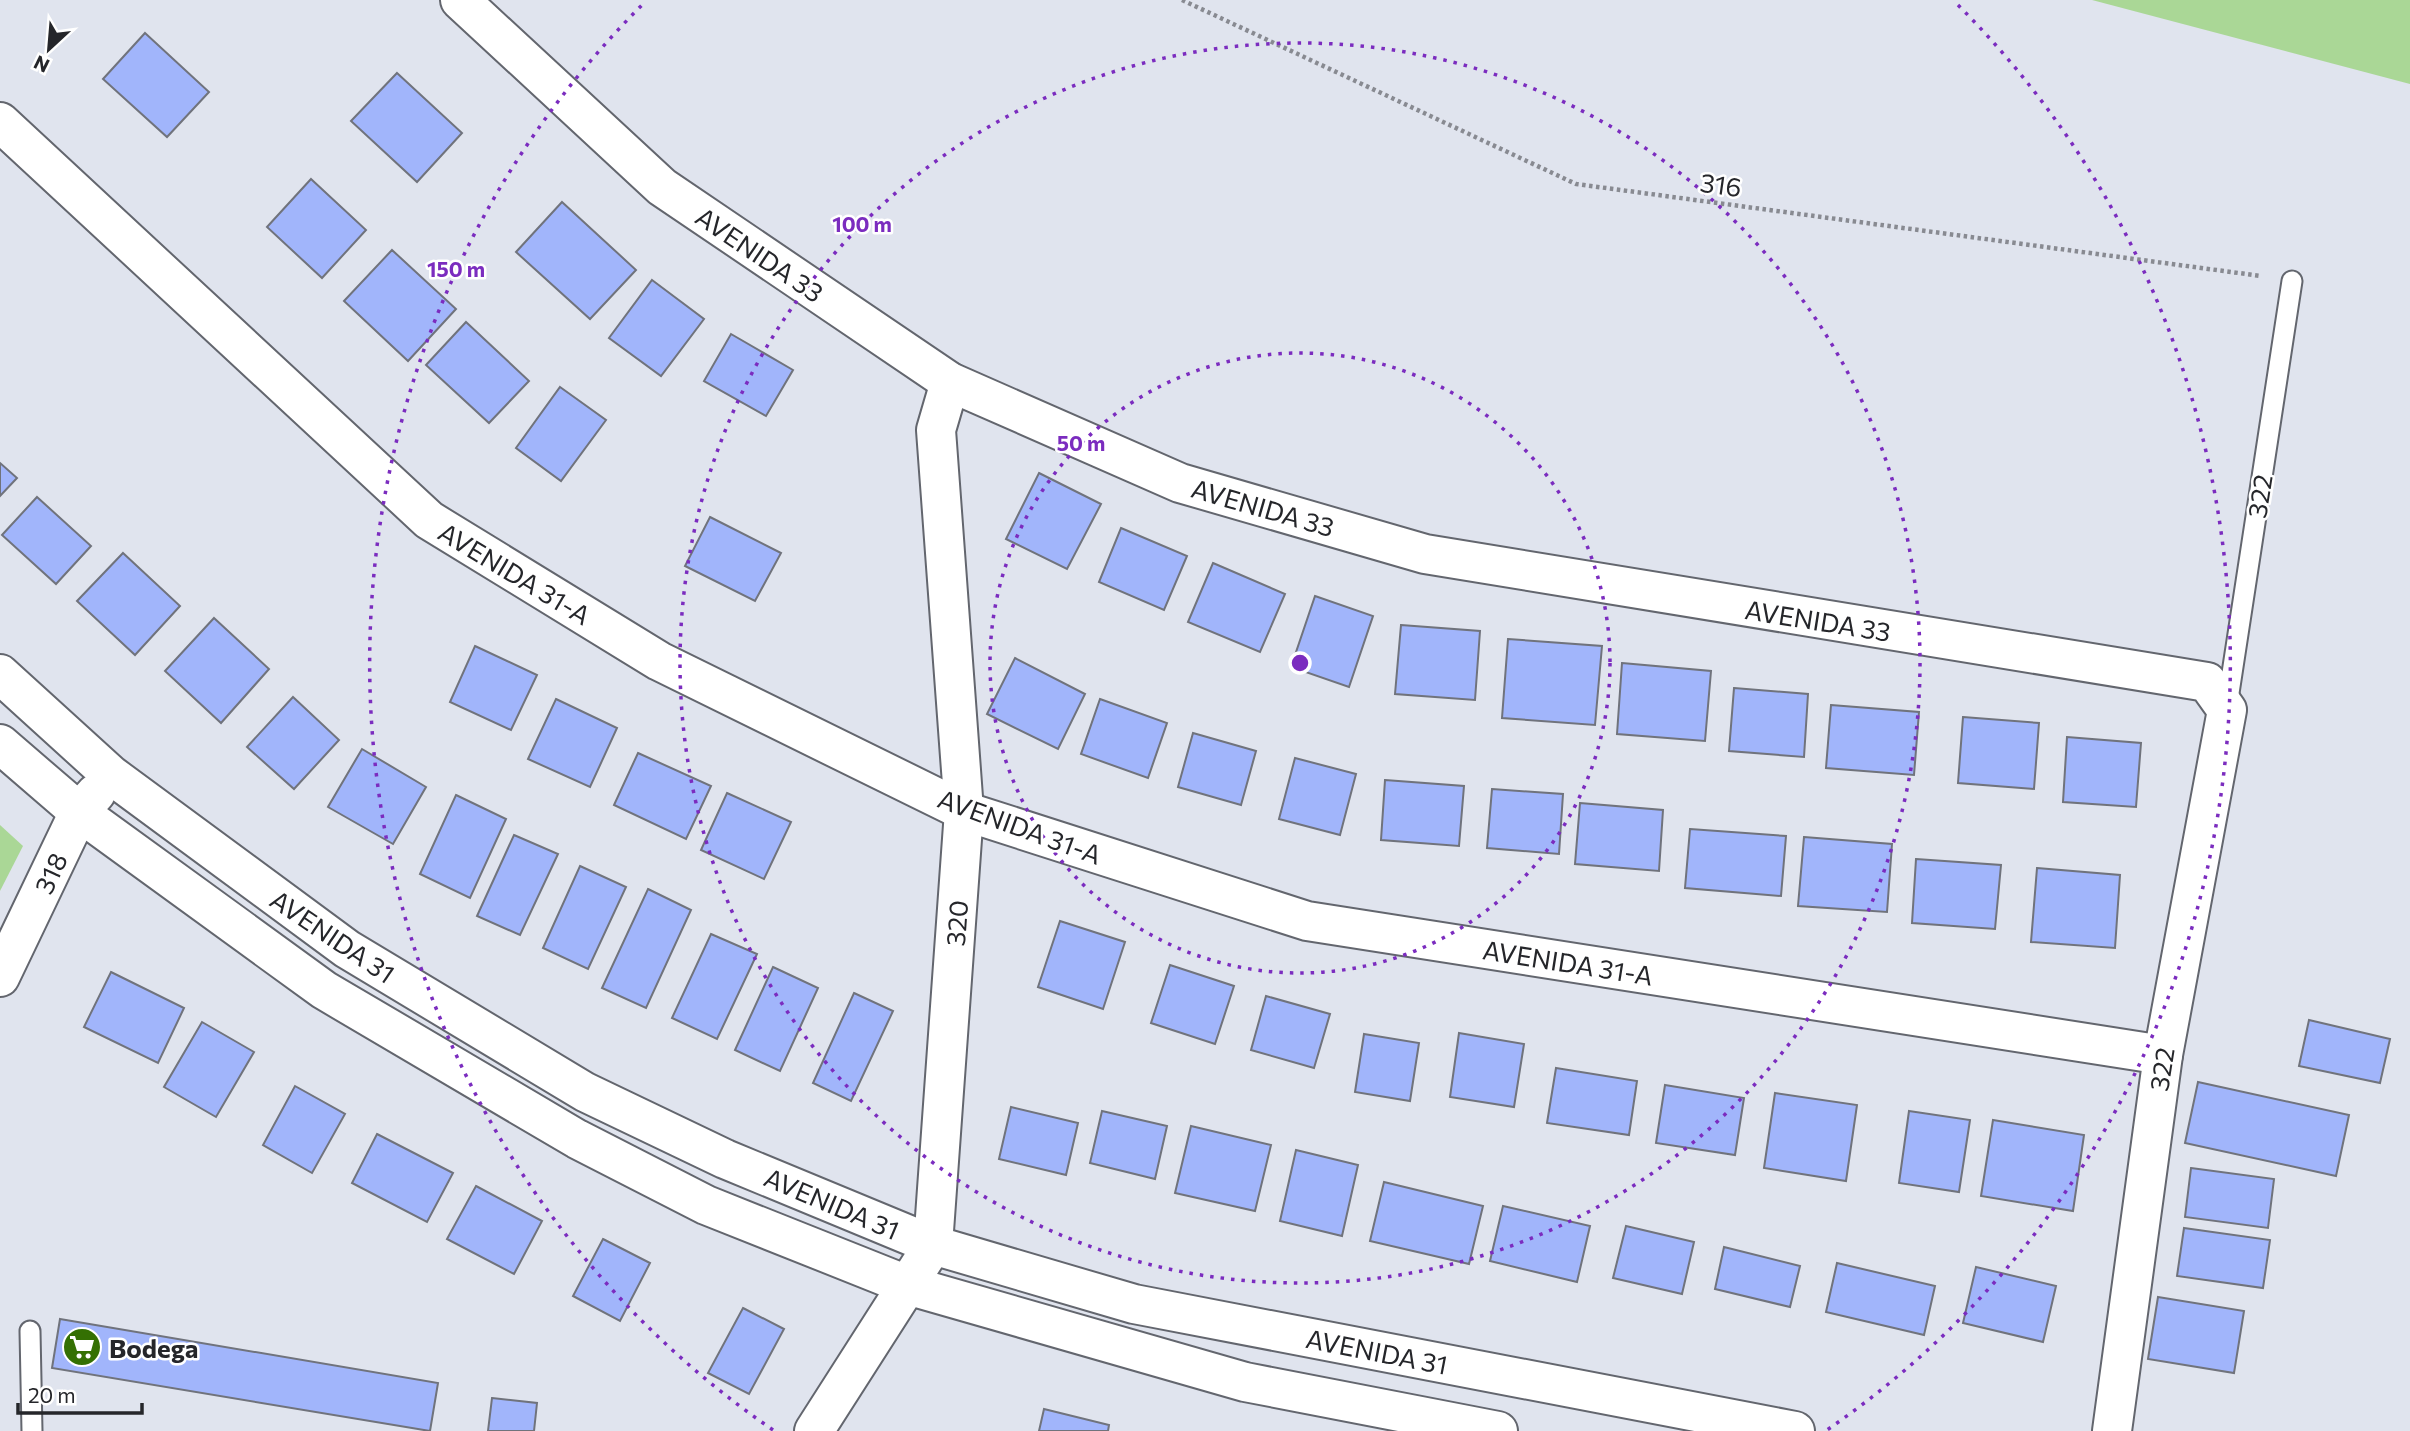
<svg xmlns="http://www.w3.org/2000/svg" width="2410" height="1431" viewBox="0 0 2410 1431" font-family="Commissioner,sans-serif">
	<rect width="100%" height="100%" fill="#e0e4ee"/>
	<g fill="#aad796">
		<polygon points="2092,0 2410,0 2410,84"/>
		<polygon points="0,825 23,846 0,891"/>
	</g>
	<g fill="#a1b5fb" stroke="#70737c" stroke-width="2">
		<polygon points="145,33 209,92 167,137 103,79"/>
		<polygon points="397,73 462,133 417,182 351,121"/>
		<polygon points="311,179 366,230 322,278 267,227"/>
		<polygon points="562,202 636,270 590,319 516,252"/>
		<polygon points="392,250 456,309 408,361 344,301"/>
		<polygon points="652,280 704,319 661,376 609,338"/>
		<polygon points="466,322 529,381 489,423 426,365"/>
		<polygon points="731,334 793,370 766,416 704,381"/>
		<polygon points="560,387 606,420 561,481 516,448"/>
		<polygon points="0,463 17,478 0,496"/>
		<polygon points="1039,473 1101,504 1067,569 1006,539"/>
		<polygon points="37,497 91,546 56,584 2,535"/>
		<polygon points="710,517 781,553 755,601 685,566"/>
		<polygon points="1121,528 1187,556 1164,610 1099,582"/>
		<polygon points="123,553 180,606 135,655 77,601"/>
		<polygon points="1213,563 1285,594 1260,652 1188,622"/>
		<polygon points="1315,596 1373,616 1349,687 1291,667"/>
		<polygon points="214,618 269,669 221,723 165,671"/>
		<polygon points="1401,625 1480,631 1475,700 1395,694"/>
		<polygon points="1508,639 1602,646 1595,725 1502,718"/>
		<polygon points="475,646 537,675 511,730 450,702"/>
		<polygon points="1015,658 1085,694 1058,749 987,714"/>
		<polygon points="1622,663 1711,671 1705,741 1617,734"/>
		<polygon points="1734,688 1808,694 1804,757 1729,751"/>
		<polygon points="293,697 339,740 294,789 247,747"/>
		<polygon points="556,699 617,728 590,787 528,759"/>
		<polygon points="1100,699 1167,723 1148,778 1081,754"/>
		<polygon points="1831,705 1919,712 1914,775 1826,768"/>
		<polygon points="1963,717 2039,723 2034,789 1958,783"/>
		<polygon points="1193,733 1256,751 1241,805 1178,787"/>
		<polygon points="2067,737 2141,743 2136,807 2063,802"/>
		<polygon points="362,749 426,787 393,844 328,807"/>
		<polygon points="638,753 711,786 686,839 614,805"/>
		<polygon points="1295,758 1356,774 1340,835 1279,819"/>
		<polygon points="1385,780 1464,786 1459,846 1381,840"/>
		<polygon points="1492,789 1563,794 1559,854 1487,848"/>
		<polygon points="727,793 791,822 764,879 701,850"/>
		<polygon points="456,795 506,819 470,898 420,874"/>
		<polygon points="1580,803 1663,810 1659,871 1575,864"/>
		<polygon points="1690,829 1786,836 1781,896 1685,888"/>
		<polygon points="514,835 558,854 520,935 477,916"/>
		<polygon points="1804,837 1892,844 1887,912 1798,906"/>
		<polygon points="1916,859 2001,865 1995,929 1912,923"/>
		<polygon points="580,866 626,887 588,969 543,948"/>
		<polygon points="2037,868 2120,875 2115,948 2031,942"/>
		<polygon points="648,889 691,910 646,1008 602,988"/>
		<polygon points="1060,921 1125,942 1103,1009 1038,987"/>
		<polygon points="711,934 757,954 717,1039 672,1018"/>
		<polygon points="1170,965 1234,986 1215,1044 1151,1023"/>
		<polygon points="773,967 818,988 780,1071 735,1050"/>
		<polygon points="111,972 184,1008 158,1063 84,1027"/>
		<polygon points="854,993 893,1011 851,1101 813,1083"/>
		<polygon points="1266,996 1330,1014 1314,1068 1251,1050"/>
		<polygon points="2309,1020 2390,1039 2380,1083 2299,1066"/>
		<polygon points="202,1022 254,1052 216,1117 164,1087"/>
		<polygon points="1459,1033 1524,1044 1514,1107 1450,1097"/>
		<polygon points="1364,1034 1419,1043 1410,1101 1355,1092"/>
		<polygon points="1556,1068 1637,1081 1629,1135 1547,1123"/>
		<polygon points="2198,1082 2349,1115 2336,1176 2185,1143"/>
		<polygon points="1665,1085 1744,1098 1735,1155 1656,1143"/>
		<polygon points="295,1086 345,1114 312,1173 263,1145"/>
		<polygon points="1775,1093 1857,1105 1846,1181 1764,1168"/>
		<polygon points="1011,1107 1078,1123 1066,1175 999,1159"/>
		<polygon points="1102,1111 1167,1126 1155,1179 1090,1163"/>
		<polygon points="1909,1111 1970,1120 1959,1192 1899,1183"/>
		<polygon points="1993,1120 2084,1135 2073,1211 1981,1196"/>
		<polygon points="1191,1126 1271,1145 1255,1211 1175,1193"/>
		<polygon points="377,1134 453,1173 427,1222 352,1183"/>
		<polygon points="1296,1150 1358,1165 1342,1236 1280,1221"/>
		<polygon points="2191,1168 2274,1179 2268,1228 2185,1217"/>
		<polygon points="1384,1182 1483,1206 1469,1264 1370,1241"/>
		<polygon points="476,1186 542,1221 514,1274 447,1239"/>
		<polygon points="1503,1206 1590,1226 1577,1282 1490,1261"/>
		<polygon points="1626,1226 1694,1242 1682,1294 1613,1278"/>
		<polygon points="2184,1228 2270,1240 2263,1288 2177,1276"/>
		<polygon points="603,1239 650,1263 620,1321 573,1296"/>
		<polygon points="1724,1247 1800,1266 1790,1307 1715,1289"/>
		<polygon points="1837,1263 1935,1286 1924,1335 1826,1312"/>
		<polygon points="1976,1267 2056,1286 2043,1342 1963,1323"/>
		<polygon points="2158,1297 2244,1311 2234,1373 2148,1359"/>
		<polygon points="743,1308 784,1329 749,1394 708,1373"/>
		<polygon points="60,1319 438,1383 430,1431 52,1368"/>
		<polygon points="492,1398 537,1403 534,1431 488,1431"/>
		<polygon points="1044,1409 1109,1425 1108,1431 1039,1431"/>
	</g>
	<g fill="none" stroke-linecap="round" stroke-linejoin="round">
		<defs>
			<g id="lane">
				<polyline points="2227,706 2292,281"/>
				<polyline points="30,1331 32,1431"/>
			</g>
			<g id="street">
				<polyline points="460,0 662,187 950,382 1180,483 1425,554 2207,682 2227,710 2163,1055 2112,1431"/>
				<polyline points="0,122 429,520 659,661 964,811 1307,921 2163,1055"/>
				<polyline points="0,674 111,775 347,949 585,1092 725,1159 933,1245 1134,1304 1795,1431"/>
				<polyline points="0,744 79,812 324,990 577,1139 706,1205 907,1285 1245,1382 1498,1431"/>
				<polyline points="0,977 79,812 96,793"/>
				<polyline points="814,1431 933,1245 964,811 936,430 950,382"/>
			</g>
		</defs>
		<use href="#lane" stroke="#63666e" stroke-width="23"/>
		<use href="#street" stroke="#63666e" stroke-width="42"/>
		<polyline stroke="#888a91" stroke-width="4.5" stroke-dasharray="3.5 3.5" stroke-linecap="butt" points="1182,0 1576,184 2261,276"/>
		<use href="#lane" stroke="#fff" stroke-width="19"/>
		<use href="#street" stroke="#fff" stroke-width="38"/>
	</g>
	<g fill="none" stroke="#7b2cbf" stroke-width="3.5" stroke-dasharray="3.5 7">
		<circle cx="1300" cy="663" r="310"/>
		<circle cx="1300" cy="663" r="620"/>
		<path d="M773 1430A931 931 0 0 1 642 5M1958 5A931 931 0 0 1 1827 1430"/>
	</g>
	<defs>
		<symbol id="supermarket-disc" viewBox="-11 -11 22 22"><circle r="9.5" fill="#347003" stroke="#fff"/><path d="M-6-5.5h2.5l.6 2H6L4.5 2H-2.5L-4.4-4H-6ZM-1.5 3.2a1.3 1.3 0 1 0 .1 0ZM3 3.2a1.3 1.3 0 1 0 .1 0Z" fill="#fff"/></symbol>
	</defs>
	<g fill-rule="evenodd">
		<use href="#supermarket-disc" x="60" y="1325" width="44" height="44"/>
	</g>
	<g text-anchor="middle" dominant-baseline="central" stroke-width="5" stroke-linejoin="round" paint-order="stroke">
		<g font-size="26" fill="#25262a" stroke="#fff">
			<text transform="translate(1721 184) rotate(8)">316</text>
			<text transform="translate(760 254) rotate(34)">AVENIDA 33</text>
			<text transform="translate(2259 496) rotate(-81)">322</text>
			<text transform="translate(1263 507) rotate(16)">AVENIDA 33</text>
			<text transform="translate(515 573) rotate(31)">AVENIDA 31-A</text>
			<text transform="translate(1818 620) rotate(9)">AVENIDA 33</text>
			<text transform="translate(1020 826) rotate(20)">AVENIDA 31-A</text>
			<text transform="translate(50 873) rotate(-65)">318</text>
			<text transform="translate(956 923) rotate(-86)">320</text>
			<text transform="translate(333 936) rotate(34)">AVENIDA 31</text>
			<text transform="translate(1568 962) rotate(9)">AVENIDA 31-A</text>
			<text transform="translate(2161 1069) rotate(-81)">322</text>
			<text transform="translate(832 1203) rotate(23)">AVENIDA 31</text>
			<text transform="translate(1377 1351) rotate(11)">AVENIDA 31</text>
		</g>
		<g font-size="26" font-weight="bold" fill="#25262a" stroke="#fff" text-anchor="start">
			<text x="109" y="1347">Bodega</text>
		</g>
	</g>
	<circle cx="1300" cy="663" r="10" fill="#7b2cbf" stroke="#fff" stroke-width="3.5"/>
	<g font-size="21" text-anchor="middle" font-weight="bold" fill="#7b2cbf" stroke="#fff" stroke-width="5" stroke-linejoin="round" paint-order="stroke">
		<text x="862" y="232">100 m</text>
		<text x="456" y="277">150 m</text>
		<text x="1081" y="451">50 m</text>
	</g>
	<g transform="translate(49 49) rotate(206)" stroke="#ffffff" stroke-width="5" paint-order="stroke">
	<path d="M0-5L12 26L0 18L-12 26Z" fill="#25262a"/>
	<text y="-10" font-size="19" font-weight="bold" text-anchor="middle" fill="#25262a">N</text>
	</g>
	<path d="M18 1403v10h124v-10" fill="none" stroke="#25262a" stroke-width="3.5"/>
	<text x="28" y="1403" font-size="21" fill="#25262a" stroke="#ffffff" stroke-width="5" paint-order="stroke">20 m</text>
</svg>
